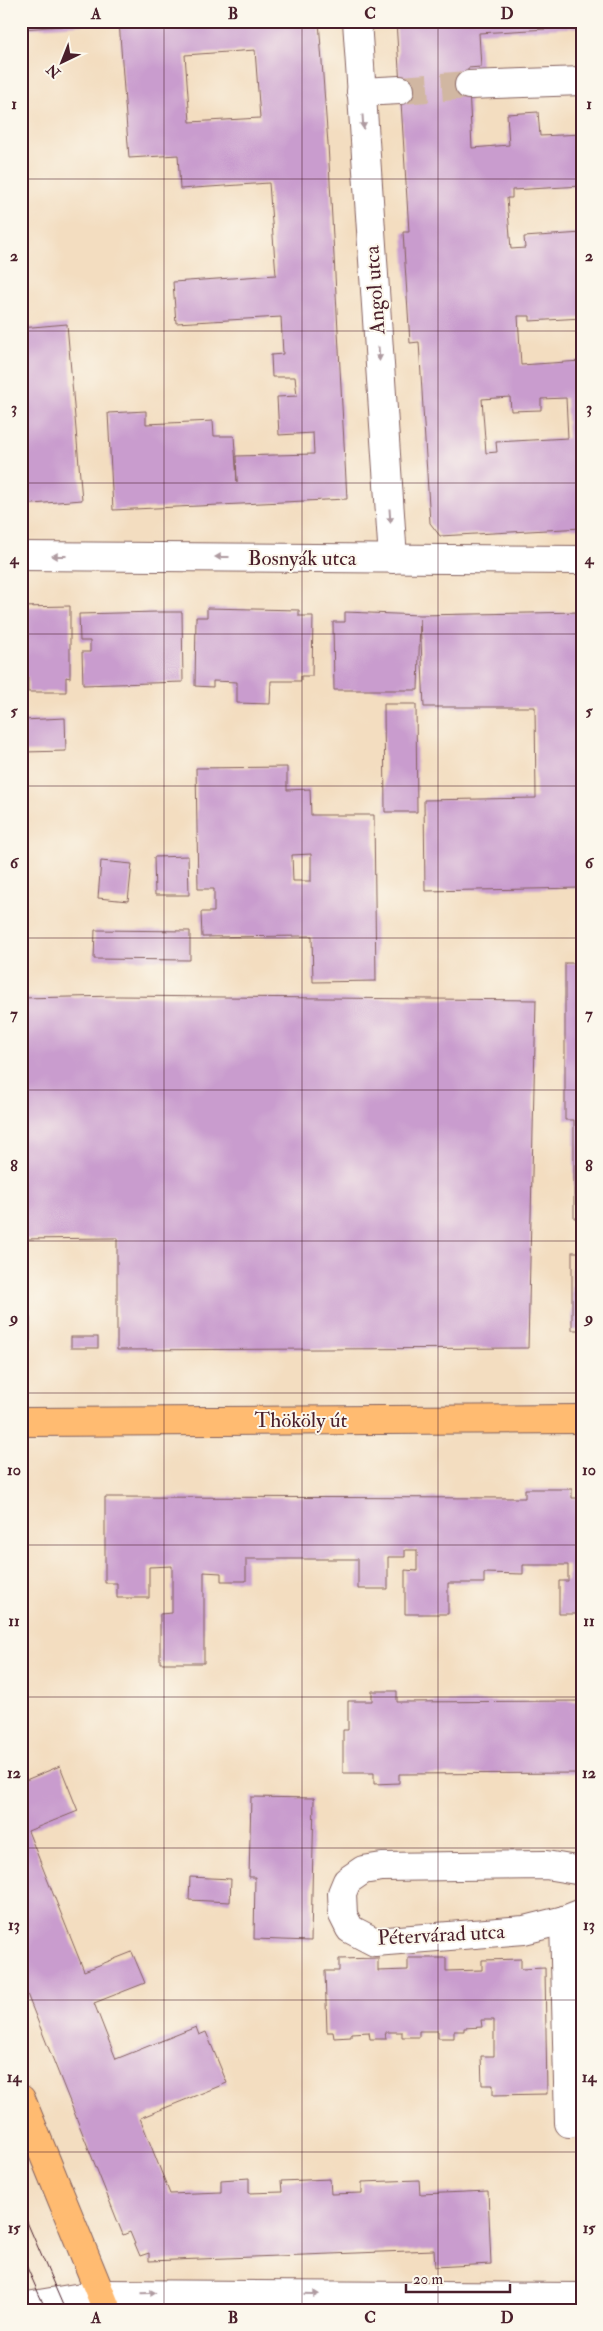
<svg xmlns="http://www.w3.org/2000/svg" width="603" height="2331" viewBox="0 0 603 2331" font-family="'IM FELL Double Pica',serif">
	<rect width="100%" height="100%" fill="#fbf7ec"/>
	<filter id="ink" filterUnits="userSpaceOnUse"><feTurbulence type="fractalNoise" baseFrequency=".02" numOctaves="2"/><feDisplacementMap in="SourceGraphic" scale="10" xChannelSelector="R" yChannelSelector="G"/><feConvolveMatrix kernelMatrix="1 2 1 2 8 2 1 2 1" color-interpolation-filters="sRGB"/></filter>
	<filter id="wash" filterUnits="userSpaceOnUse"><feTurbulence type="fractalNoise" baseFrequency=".0096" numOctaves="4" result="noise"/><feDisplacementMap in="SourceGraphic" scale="20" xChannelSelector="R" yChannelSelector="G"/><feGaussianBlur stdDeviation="1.12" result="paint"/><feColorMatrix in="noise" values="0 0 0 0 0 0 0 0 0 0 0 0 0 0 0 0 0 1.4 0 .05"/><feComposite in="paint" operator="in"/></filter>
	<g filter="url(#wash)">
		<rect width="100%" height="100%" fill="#f3ddc0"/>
		<g id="blocks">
			<g fill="#c99cce" fill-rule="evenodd">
				<polygon points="21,21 107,21 107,23 21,29"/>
				<path d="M119,21H319L328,144L347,499L113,510L108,413L146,411V424L213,421L214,436H234L237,482L236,456L314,454L313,433L279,435L277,397L297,396L295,377H272L271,355L283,354L281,317L176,323L173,282L276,275L269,183L180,189L178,155L129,158ZM255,50L260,118L190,122L185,55Z"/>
				<path d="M396,21H582V27L479,33L481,67L468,68L472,148L509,145L507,114L538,112L540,136L582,134V186L512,190V198H507L511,249L525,248L524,237L582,233V318L530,321V316H518L521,365L581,361L582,528L440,536L430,523L419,342L410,343L403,232H409ZM510,397L511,411L541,410V399L566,398L568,438L496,442L497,452L486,453L482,399Z"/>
				<polygon points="67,324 82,500 21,505 21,328"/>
				<polygon points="70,606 70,678 66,677 66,692 28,692 28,677 21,677 21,607"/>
				<polygon points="207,608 299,610 299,616 313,616 312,676 301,676 301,681 271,681 270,704 237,703 237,682 213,681 213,687 195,686 196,617 207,617"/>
				<polygon points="157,612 182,612 183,682 83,685 82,652 90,652 90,641 80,641 79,614"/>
				<polygon points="345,612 420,615 582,612 582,888 425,891 424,800 536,798 535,707 424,707 420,619 418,690 334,690 333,622 345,622"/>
				<polygon points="384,704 416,704 417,812 385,812"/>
				<polygon points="65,718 66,751 24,752 23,720"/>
				<path d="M287,767V790L310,789L311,815H374L376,981L313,982L312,936L202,937L201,912H214V889H198L196,768ZM311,854V881H293L292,855Z"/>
				<polygon points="188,856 189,895 155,895 154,857"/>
				<polygon points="101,861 132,864 128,901 98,898"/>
				<polygon points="95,930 190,931 190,960 94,959"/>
				<polygon points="565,963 582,963 582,1218 574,1218 574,1120 565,1120"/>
				<polygon points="118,996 536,1000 528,1348 117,1350 117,1238 21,1239 21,998"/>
				<rect x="572" y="1252" width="10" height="78"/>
				<rect x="21" y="1318" width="9" height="23"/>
				<rect x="71" y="1337" width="27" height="11"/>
				<polygon points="525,1489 572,1489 572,1498 582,1498 582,1614 559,1614 559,1581 568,1581 568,1565 523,1565 523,1574 484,1573 484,1583 448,1583 448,1614 405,1614 405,1570 417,1571 417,1550 405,1550 405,1557 388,1557 388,1589 358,1589 358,1559 246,1559 246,1581 221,1581 221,1573 204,1572 204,1663 160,1663 160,1614 172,1613 172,1566 149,1567 149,1598 117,1598 117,1583 105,1583 105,1497 525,1498"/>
				<polygon points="372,1691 397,1691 397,1702 582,1701 582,1773 399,1774 399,1783 374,1784 374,1773 343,1773 343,1730 348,1730 348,1701 372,1701"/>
				<polygon points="60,1766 78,1811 28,1831 84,1971 132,1952 145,1983 94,2003 116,2059 196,2027 199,2035 206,2032 227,2083 140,2118 170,2194 221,2192 221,2180 249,2178 249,2193 282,2192 281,2181 330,2179 331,2194 362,2193 362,2182 419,2180 420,2194 488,2191 491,2264 435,2267 434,2250 149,2261 149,2253 140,2256 130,2232 123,2235 21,1979 21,1782"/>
				<polygon points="251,1797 314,1798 311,1941 254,1939 255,1877 249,1877"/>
				<polygon points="190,1877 231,1879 230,1902 189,1900"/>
				<polygon points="378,1958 378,1971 408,1970 408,1958 446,1958 446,1971 482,1970 482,1960 521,1959 521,1969 545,1968 547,2094 493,2095 493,2085 482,2085 481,2056 494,2056 494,2020 481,2020 482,2027 464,2028 464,2031 454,2031 454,2038 438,2038 438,2031 419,2031 419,2037 402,2037 402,2032 385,2032 386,2039 370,2039 369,2032 351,2033 351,2037 334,2038 333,2032 327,2032 325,1971 339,1971 339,1959"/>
			</g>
		</g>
	</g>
	<g filter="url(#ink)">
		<use href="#blocks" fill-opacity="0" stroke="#85625f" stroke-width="1"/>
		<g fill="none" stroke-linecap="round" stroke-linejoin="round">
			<polyline stroke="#d1b7a2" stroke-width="28" stroke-dasharray="28 14" stroke-linecap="butt" points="400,90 469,85"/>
			<defs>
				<g id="minor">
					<polyline points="357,21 393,559"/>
					<polyline points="469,85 582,81"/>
					<polyline points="361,92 400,90"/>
					<polyline points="21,556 582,560"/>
					<polyline points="582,1871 546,1865 382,1867 363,1870 347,1881 342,1893 343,1915 350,1929 375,1942 524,1930 564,1920 582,1913"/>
					<polyline points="564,1920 569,2123"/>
					<polyline points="21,2307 100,2294 582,2297"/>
				</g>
				<g id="major">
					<polyline points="21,1422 582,1419"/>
					<polyline points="21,2099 107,2310"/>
				</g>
			</defs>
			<use href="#minor" stroke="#85625f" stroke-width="30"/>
			<use href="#major" stroke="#85625f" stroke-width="30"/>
			<use href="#minor" stroke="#fff" stroke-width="28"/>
			<use href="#major" stroke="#ffbb71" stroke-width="28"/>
			<g stroke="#4a1f2b" stroke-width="1">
				<polyline points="21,2208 65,2310"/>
				<polyline points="21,2254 46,2310"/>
			</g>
		</g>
		<defs><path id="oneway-solid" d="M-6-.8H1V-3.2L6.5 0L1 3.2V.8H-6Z" transform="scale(1.25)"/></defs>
		<g fill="#ae9aa0">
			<use href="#oneway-solid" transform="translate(363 122) rotate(86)"/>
			<use href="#oneway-solid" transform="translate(379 354) rotate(86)"/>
			<use href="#oneway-solid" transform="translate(390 516) rotate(86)"/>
			<use href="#oneway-solid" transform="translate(59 556) rotate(-180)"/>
			<use href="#oneway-solid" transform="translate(222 557) rotate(-180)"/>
			<use href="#oneway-solid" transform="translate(149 2293) rotate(-2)"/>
			<use href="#oneway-solid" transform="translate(312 2294) rotate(1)"/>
		</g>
	</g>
	<path fill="none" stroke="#4a1f2b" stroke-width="1" stroke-opacity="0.55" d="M164,21V2310M302,21V2310M438,21V2310M21,179H582M21,331H582M21,483H582M21,634H582M21,786H582M21,938H582M21,1090H582M21,1241H582M21,1393H582M21,1545H582M21,1697H582M21,1848H582M21,2000H582M21,2152H582"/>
	<g text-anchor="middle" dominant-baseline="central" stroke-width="4" stroke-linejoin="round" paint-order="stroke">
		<g font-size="21" fill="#4a1f2b" stroke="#fbf7ec">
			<text transform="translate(375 290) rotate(-94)">Angol utca</text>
			<text x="302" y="558">Bosnyák utca</text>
			<text x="301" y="1420">Thököly út</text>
			<text transform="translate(441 1935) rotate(-3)">Pétervárad utca</text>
		</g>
	</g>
	<rect width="603" height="2331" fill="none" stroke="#fbf7ec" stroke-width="55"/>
	<g transform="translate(62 62) rotate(223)" stroke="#fbf7ec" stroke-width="4" paint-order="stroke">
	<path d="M0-4L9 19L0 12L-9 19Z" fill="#4a1f2b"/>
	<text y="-8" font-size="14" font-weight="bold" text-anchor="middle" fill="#4a1f2b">N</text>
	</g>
	<path d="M406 2284v8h104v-8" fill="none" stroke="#4a1f2b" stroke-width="2.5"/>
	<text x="413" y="2284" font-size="15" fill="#4a1f2b" stroke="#fbf7ec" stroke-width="4" paint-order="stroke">20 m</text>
	<rect x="28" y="28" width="548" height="2276" fill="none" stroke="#4a1f2b" stroke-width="2"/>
	<g font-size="16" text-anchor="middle" font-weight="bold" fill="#4a1f2b">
		<text x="96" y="19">A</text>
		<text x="233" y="19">B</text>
		<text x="370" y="19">C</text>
		<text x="507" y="19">D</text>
		<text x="14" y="109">1</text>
		<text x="589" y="109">1</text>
		<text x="14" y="261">2</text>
		<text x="589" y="261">2</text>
		<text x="14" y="413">3</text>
		<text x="589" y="413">3</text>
		<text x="14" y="564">4</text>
		<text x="589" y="564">4</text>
		<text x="14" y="716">5</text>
		<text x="589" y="716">5</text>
		<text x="14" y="868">6</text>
		<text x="589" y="868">6</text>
		<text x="14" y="1019">7</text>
		<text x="589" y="1019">7</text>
		<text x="14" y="1171">8</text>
		<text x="589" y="1171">8</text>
		<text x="14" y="1323">9</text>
		<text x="589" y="1323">9</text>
		<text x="14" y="1475">10</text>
		<text x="589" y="1475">10</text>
		<text x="14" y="1626">11</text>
		<text x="589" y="1626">11</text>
		<text x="14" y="1778">12</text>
		<text x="589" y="1778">12</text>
		<text x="14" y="1930">13</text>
		<text x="589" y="1930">13</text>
		<text x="14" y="2082">14</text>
		<text x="589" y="2082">14</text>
		<text x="14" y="2233">15</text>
		<text x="589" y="2233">15</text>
		<text x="96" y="2323">A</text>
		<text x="233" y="2323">B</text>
		<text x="370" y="2323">C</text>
		<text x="507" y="2323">D</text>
	</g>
</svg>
